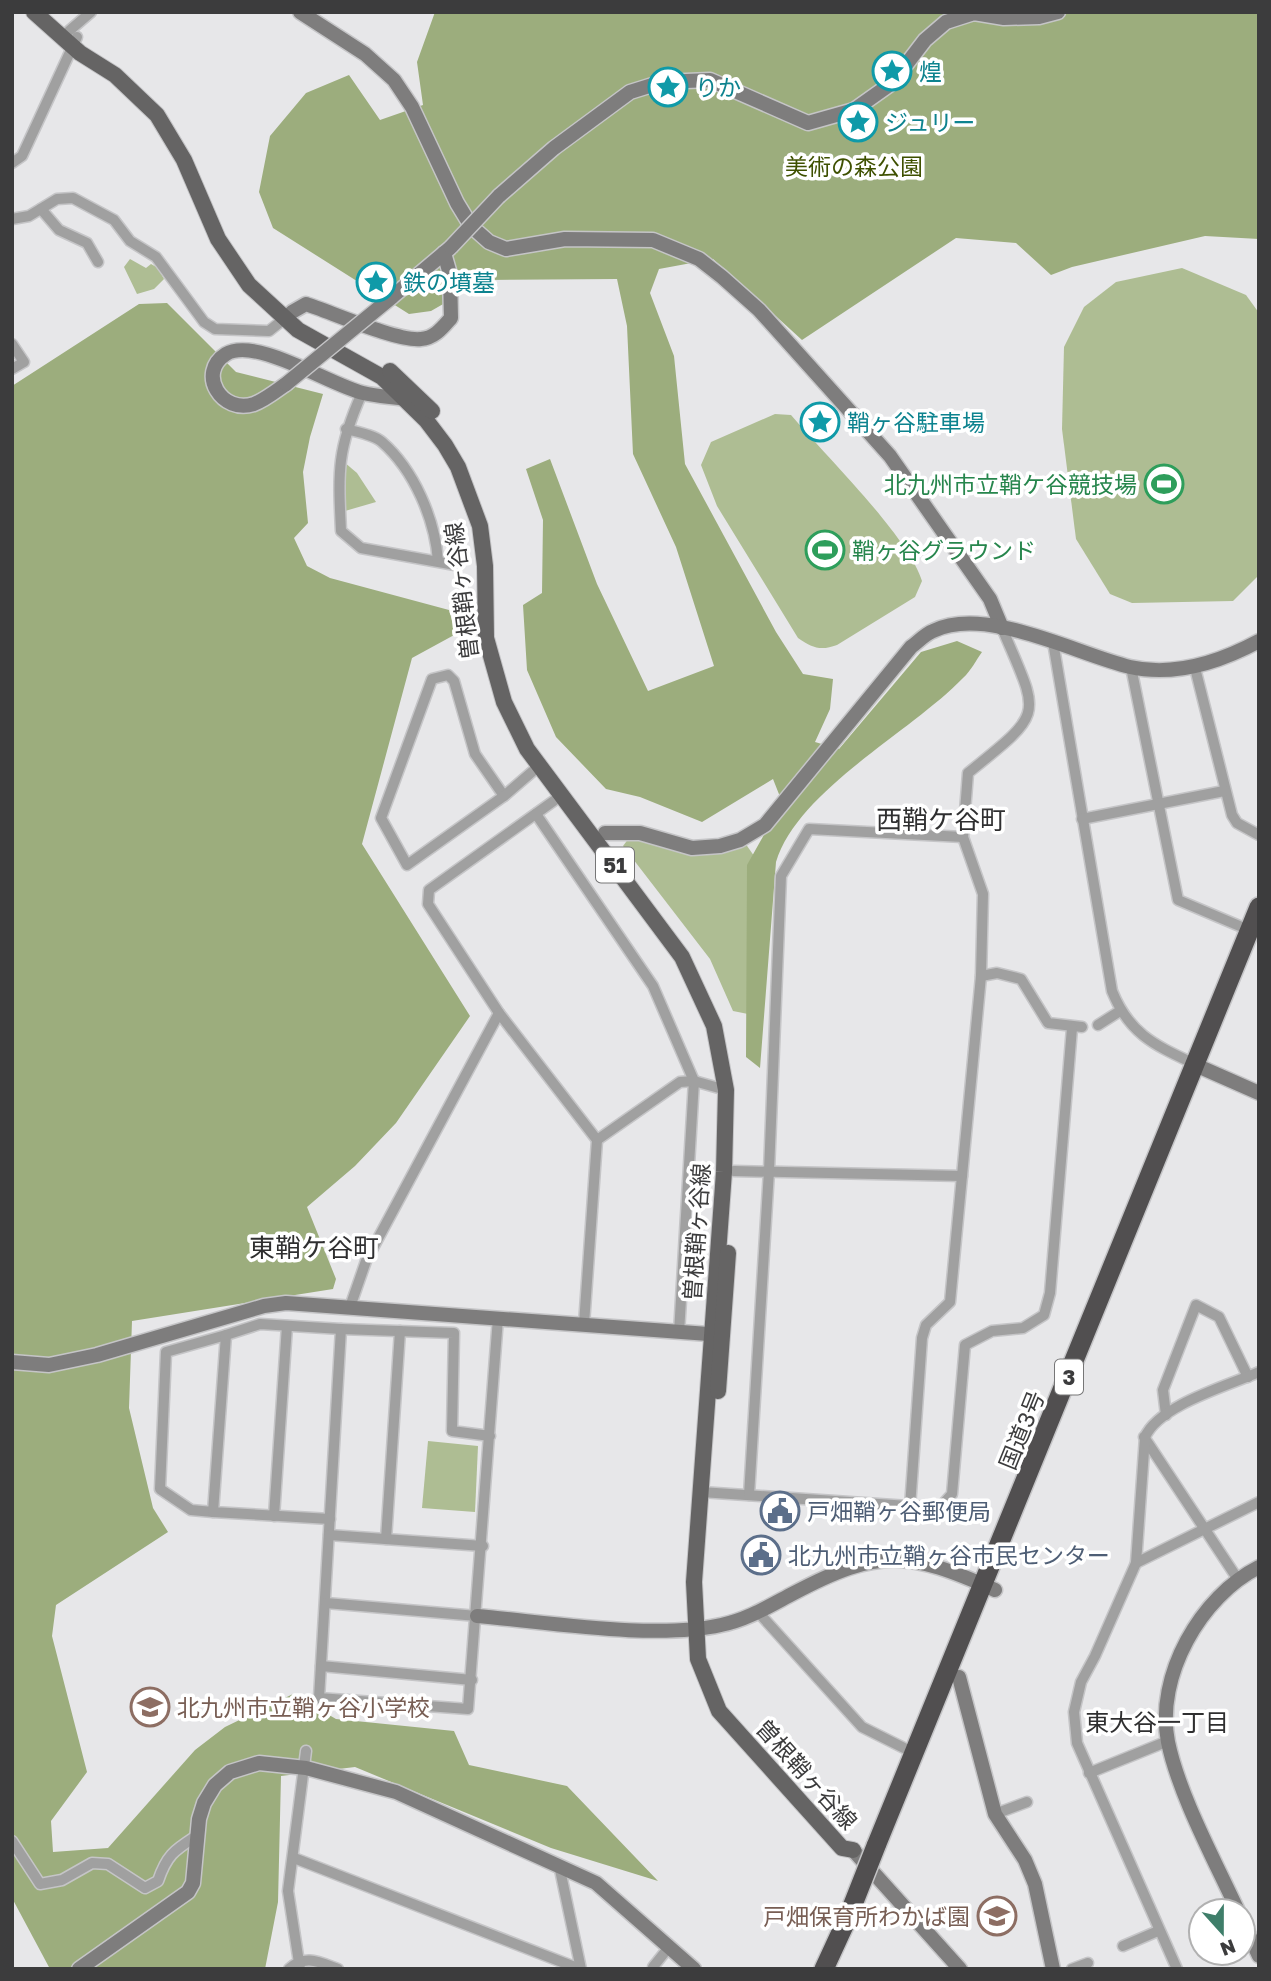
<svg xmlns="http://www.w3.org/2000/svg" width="1271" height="1981" viewBox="0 0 1271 1981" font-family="'Golos Text','Noto Sans JP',sans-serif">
	<rect width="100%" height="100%" fill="#e7e7e9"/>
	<g fill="#aebd93">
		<polygon points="130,259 146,268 151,264 158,268 164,279 154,289 137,294 124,267"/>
		<polygon points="1182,268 1246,295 1259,313 1259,575 1233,601 1132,603 1110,594 1076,539 1062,429 1064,347 1084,307 1116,282"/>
		<path d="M775,414L791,415C824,454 909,537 922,581L915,597L837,645C821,651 812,648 798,638L717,506L701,465L711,442Z"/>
		<polygon points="344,462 357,473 376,502 345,511"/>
		<polygon points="629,838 638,838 654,844 745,843 759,863 748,1014 733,1011 710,959 623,846"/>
		<polygon points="428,1441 478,1446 475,1512 422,1508"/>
	</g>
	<g fill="#9cad7d">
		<path d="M435,12H1259V239L1205,236L1072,267L1051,275L1016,243L956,238L802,340L713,259L659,269L650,293L674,356L685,464L776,632L803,674L833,679L830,709L815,742L839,749L921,652L957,641L982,652C976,660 971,671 963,678C911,732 798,790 776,862L760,1068L746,1057L747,865L765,833L786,812L773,779L702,822L640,797L606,789L556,737L527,670L523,605L542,593L543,520L526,469L550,459L597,584L648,691L714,666L676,547L633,454L627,326L617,279L485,280L431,311L409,314L273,228L259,192L270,136L306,93L349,75L380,120L423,105L417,62Z"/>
		<polygon points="167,303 236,372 323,394 310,437 303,472 308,523 294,538 307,566 330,578 449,610 456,634 412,658 362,844 470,1016 396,1123 355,1166 307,1207 336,1279 333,1289 132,1321 129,1408 153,1508 168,1532 56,1605 52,1636 87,1772 51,1821 53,1852 108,1848 195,1750 225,1727 293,1694 336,1719 454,1731 469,1765 567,1786 658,1881 551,1848 355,1767 281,1776 278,1902 265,1969 50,1969 12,1898 12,386 139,304"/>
	</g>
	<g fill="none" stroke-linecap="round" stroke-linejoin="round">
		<defs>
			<g id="street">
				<polyline points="69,31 91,12"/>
				<polyline points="12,163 22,156 77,37"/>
				<polyline points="41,209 59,230 87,243 98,262"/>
				<polyline points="12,219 29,216 57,199 73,198 114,220 130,241 156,257 204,322 215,329 269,331 289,315"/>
				<polyline points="12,344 24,362 12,369"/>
				<path d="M362,393C337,449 338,471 341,531L361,548L455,565"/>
				<path d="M346,429C357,432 374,435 382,442C414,470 435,519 438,561"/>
				<path d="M1053,642L1112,991C1130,1036 1157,1046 1199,1066"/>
				<polyline points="1131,667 1178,900 1249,930"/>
				<polyline points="1195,668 1232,815 1237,823 1259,835"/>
				<polygon points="448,675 454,681 475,754 504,796 407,865 381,818 432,679"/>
				<polyline points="562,795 429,890 428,904 499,1013 597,1140 584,1324"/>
				<polyline points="504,796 540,765"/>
				<polyline points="536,814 653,986 694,1081 679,1333"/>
				<polyline points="1082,819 1224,791"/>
				<polyline points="981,976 997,973 1021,979 1048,1023 1082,1027"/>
				<polyline points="1098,1025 1120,1011"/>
				<polyline points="597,1140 680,1082 694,1081 726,1090"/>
				<polyline points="734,1171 962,1176"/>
				<polyline points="350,1307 366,1261 499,1013"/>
				<polyline points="1166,1415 1163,1390 1196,1305 1219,1317 1248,1377"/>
				<polyline points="490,1436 452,1431 454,1333 341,1329 319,1698 468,1709 498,1318"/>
				<polyline points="1144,1437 1237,1578"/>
				<polyline points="701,1492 923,1507 942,1505 952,1494 965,1345 992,1331 1023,1328 1044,1315 1050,1293 1072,1028"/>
				<polyline points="749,1495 769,1171 781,876 809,829 963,837"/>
				<path d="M910,1507L922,1338L926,1325L950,1302L981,976L983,894L963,837L968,773C1046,710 1040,718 1002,628"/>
				<polyline points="213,1512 191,1510 160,1489 166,1352 226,1335"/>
				<polyline points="274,1516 287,1326"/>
				<polyline points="330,1519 213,1512 226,1335 260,1324 341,1329"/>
				<polyline points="329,1535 483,1546"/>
				<polyline points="386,1539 400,1331"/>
				<polyline points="1136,1563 1259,1502"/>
				<polyline points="326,1603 477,1616"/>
				<polyline points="758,1612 862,1727 914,1753"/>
				<polyline points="321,1666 472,1680"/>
				<polyline points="1089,1773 1168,1741"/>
				<polyline points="995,1814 1027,1802"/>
				<path d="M12,1841L40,1884L62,1880L92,1863L108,1864L145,1888L158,1881C167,1854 175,1850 198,1835"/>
				<polyline points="294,1858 580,1969"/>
				<polyline points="559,1865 581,1969"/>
				<polyline points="1123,1946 1158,1931"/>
				<polyline points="653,1967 669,1947"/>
				<path d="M289,1969C305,1954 319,1962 338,1969"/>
				<polyline points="300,1969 288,1891 306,1751"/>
				<polyline points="1072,1969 1088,1963"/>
				<path d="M1177,1969L1077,1743L1074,1712L1081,1682L1095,1656L1136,1563L1145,1437C1159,1405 1227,1386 1259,1372"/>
			</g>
			<g id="secondary">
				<polyline points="300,12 365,54 394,80 412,107 457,203 471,226 489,242 506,249 565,239 653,240 699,259 722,277 759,310 890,456 990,599 1002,628"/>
				<polyline points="499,196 554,148 630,92 662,82 710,80 808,123 854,110 892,83 925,40 946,22 974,13 1004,18 1039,17 1058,12"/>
				<polyline points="392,297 450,248"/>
				<path d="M292,312L306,304C331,312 398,342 421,339C435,338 443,327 451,318L450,274L444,253"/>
				<path d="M286,384C276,391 265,400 254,404C222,415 196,373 226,354C255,336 330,385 363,393C376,396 392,397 405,399"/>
				<path d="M605,833H640L692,848L720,846L740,840L765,825L911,647C918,642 925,634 933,631C986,605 1076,654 1130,667C1175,677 1220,662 1259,641"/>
				<polyline points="1200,1067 1259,1093"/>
				<polyline points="12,1362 49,1365 97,1355 264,1306 286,1303 722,1335"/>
				<path d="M477,1616C547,1622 655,1640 721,1625C747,1620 771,1605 794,1593C879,1548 908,1551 995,1590"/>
				<polyline points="959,1677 995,1814 1025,1860 1035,1884 1053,1969"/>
				<polyline points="853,1850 960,1969"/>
				<path d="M1238,1911C1215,1861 1179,1795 1168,1742C1155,1676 1201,1596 1259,1567"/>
				<polyline points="1243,1922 1259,1956"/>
				<polyline points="79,1969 188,1892 193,1883 199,1819 204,1803 215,1785 230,1772 259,1763 306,1768 396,1792 596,1883 694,1969"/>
			</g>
			<g id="primary">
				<polyline points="34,12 80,53 115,75 157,115 184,160 218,239 249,285 298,330 382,377 426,420 445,445 458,467 480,526 485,566 486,638 504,702 527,749 682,957 714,1026 726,1090 724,1172 694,1582 698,1659 719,1711 842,1848 853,1850"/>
				<polyline points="390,371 432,411"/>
				<polyline points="718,1391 728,1253"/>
			</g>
			<g id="highway">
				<polyline points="876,1846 1259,907"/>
				<polyline points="824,1969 848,1917"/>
			</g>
		</defs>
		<use href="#street" stroke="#c5c5c7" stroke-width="13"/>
		<use href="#secondary" stroke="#c5c5c7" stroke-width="17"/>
		<use href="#primary" stroke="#c5c5c7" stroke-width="18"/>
		<use href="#highway" stroke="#c5c5c7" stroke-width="22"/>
		<use href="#street" stroke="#a0a0a0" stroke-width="10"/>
		<use href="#secondary" stroke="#7e7d7d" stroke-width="14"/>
		<use href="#primary" stroke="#656464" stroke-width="16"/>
		<use href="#highway" stroke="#514f50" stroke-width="19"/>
		<defs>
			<g id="secondary-bridge">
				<polyline points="451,247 499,196"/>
				<polyline points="286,384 392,297"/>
			</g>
			<polyline id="highway-bridge" points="848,1917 876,1846"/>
		</defs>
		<use href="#secondary-bridge" stroke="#c5c5c7" stroke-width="17" stroke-linecap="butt"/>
		<use href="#highway-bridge" stroke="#c5c5c7" stroke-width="22" stroke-linecap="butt"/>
		<use href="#secondary-bridge" stroke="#7e7d7d" stroke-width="14"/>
		<use href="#highway-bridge" stroke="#514f50" stroke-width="19"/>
	</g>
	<defs>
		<symbol id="sight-ring" viewBox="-11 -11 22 22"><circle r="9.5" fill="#fff" stroke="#0f9aa8" stroke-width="1.5"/><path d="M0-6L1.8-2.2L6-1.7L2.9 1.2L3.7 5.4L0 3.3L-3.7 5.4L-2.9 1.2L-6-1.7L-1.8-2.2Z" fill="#0f9aa8"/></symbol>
		<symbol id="stadium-ring" viewBox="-11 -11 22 22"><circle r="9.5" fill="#fff" stroke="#2e9e5b" stroke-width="1.5"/><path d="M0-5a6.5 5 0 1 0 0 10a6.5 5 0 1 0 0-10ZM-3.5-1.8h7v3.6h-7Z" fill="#2e9e5b"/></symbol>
		<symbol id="civic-ring" viewBox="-11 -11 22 22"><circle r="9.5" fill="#fff" stroke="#5c6f8a" stroke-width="1.5"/><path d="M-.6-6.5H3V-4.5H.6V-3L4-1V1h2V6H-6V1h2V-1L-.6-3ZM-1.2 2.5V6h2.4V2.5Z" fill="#5c6f8a"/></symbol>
		<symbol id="school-ring" viewBox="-11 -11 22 22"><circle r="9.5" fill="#fff" stroke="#8d6e63" stroke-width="1.5"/><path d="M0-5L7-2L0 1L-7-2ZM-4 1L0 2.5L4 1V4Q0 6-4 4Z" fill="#8d6e63"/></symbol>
	</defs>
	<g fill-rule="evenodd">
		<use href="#sight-ring" x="870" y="49" width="44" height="44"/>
		<use href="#sight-ring" x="646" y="65" width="44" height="44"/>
		<use href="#sight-ring" x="836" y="100" width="44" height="44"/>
		<use href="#sight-ring" x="354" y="260" width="44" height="44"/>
		<use href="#sight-ring" x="798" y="400" width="44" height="44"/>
		<use href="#stadium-ring" x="1142" y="462" width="44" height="44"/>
		<use href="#stadium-ring" x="803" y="528" width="44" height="44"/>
		<use href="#civic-ring" x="758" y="1489" width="44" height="44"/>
		<use href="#civic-ring" x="739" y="1533" width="44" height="44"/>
		<use href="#school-ring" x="128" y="1685" width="44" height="44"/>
		<use href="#school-ring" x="975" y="1894" width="44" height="44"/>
	</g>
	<g text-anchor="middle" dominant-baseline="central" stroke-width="7" stroke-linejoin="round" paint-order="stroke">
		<g fill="#fff" stroke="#767677" stroke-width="2">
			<rect x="596" y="847.5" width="38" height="35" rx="5"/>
			<rect x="1055" y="1359.5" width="28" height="35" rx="5"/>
		</g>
		<g font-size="21" font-weight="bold" fill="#3c3c3d">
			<text x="615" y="865">51</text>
			<text x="1069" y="1377">3</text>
		</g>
		<g font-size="23" fill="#0d838f" stroke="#fff" text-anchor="start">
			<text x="919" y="71">煌</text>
			<text x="695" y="87">りか</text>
			<text x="885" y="122">ジュリー</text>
			<text x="403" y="282">鉄の墳墓</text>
			<text x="847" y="422">鞘ヶ谷駐車場</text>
		</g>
		<g font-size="23" fill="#3e5000" stroke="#fff">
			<text x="854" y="166">美術の森公園</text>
		</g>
		<g font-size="23" fill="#27864d" stroke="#fff" text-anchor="end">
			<text x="1137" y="484">北九州市立鞘ケ谷競技場</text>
			<text x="852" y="550" text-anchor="start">鞘ヶ谷グラウンド</text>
		</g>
		<g font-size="23" fill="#3c3c3d" stroke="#fff">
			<text transform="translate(461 591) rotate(-97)">曽根鞘ヶ谷線</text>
			<text transform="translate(696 1232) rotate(-86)">曽根鞘ヶ谷線</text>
			<text transform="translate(1021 1430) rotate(-68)">国道3号</text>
			<text transform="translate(807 1774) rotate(48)">曽根鞘ヶ谷線</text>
		</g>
		<g font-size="23" fill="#4e5e75" stroke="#fff" text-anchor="start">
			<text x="807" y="1511">戸畑鞘ヶ谷郵便局</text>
			<text x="788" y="1555">北九州市立鞘ヶ谷市民センター</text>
		</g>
		<g font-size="23" fill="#785e54" stroke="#fff" text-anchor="start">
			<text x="177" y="1707">北九州市立鞘ヶ谷小学校</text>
			<text x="970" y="1916" text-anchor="end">戸畑保育所わかば園</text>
		</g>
		<g font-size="24" fill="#2f2f30" stroke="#fff">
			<text x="1157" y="1721">東大谷一丁目</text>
		</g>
		<g font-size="26" fill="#2f2f30" stroke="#fff">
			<text x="941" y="819">西鞘ケ谷町</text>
			<text x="314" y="1247">東鞘ケ谷町</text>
		</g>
	</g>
	<rect width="1271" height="1981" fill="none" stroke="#3c3c3d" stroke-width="28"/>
	<g transform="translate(1222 1932) rotate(159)"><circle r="33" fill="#ffffff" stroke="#b1b1b1" stroke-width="2"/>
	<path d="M0-5L12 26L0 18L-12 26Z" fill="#3f7e6a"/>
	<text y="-10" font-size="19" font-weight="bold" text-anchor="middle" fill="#3c3c3d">N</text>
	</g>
</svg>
